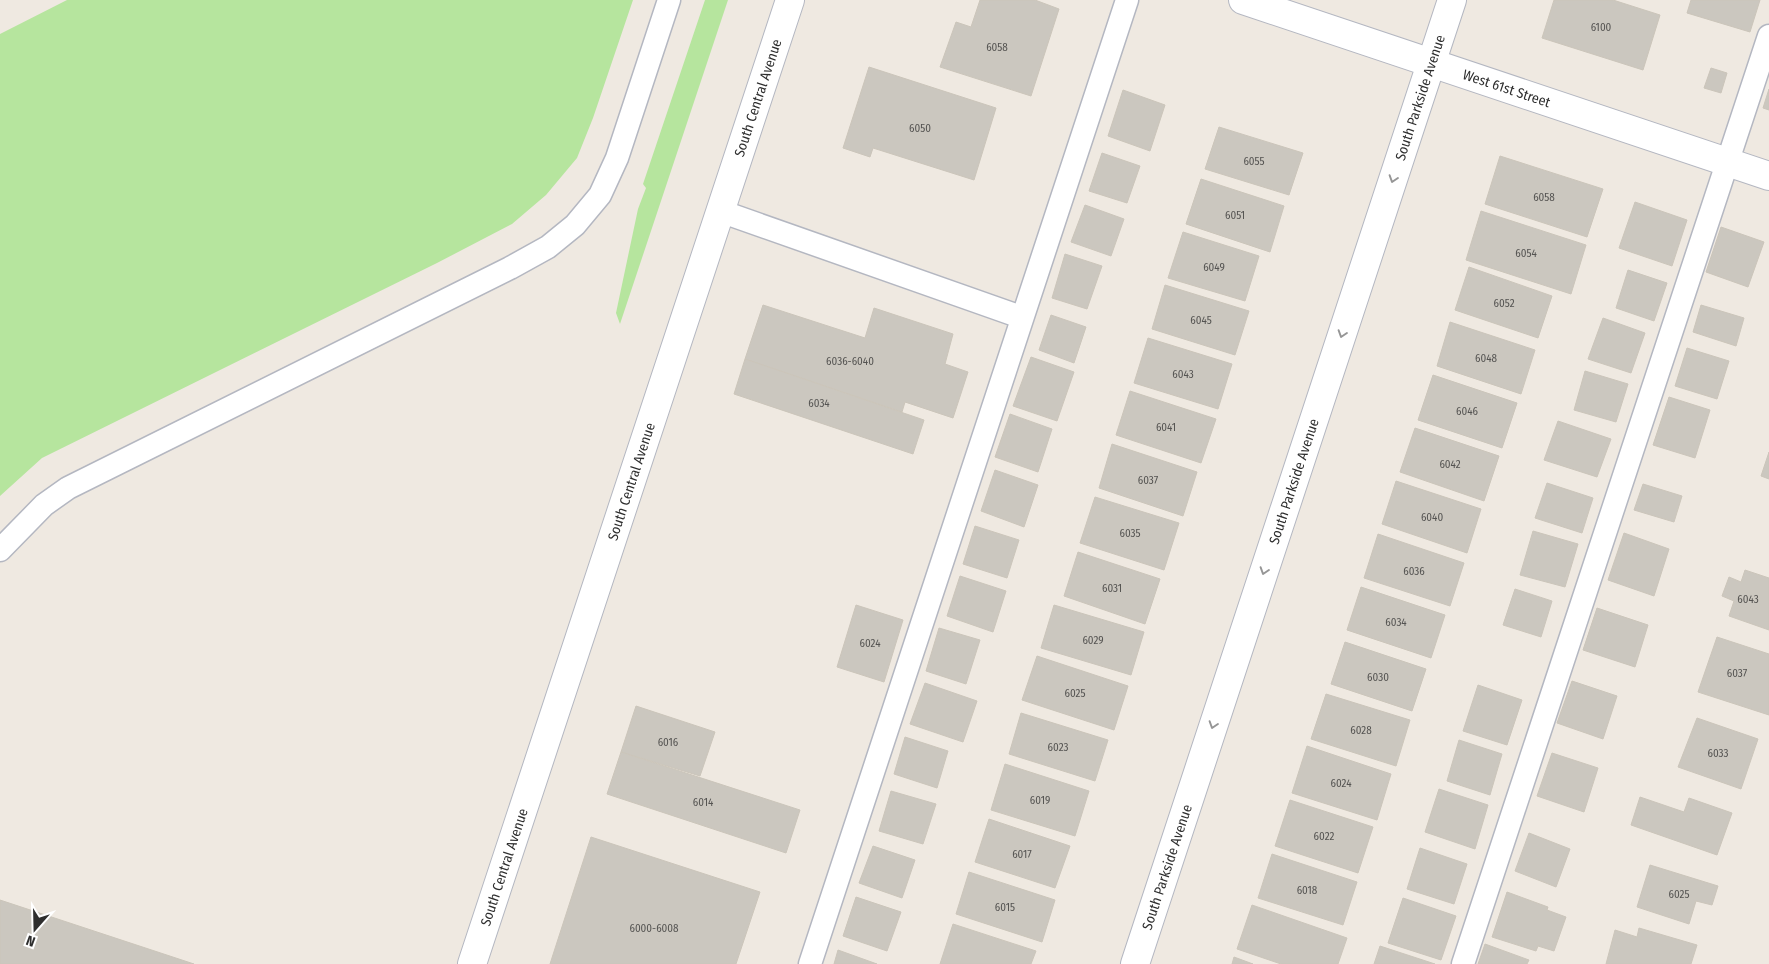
<svg xmlns="http://www.w3.org/2000/svg" width="1769" height="964" viewBox="0 0 1769 964" font-family="'Fira Sans Condensed',sans-serif">
	<rect width="100%" height="100%" fill="#efe9e1"/>
	<g fill="#b6e59e">
		<polygon points="67,0 633,0 593,118 577,158 546,195 512,224 437,263 42,458 0,496 0,34"/>
		<polygon points="705,0 728,0 620,324 616,313 638,209 646,188 643,184"/>
	</g>
	<g fill="#cbc7bf" stroke="#cbc5ba">
		<polygon points="980,0 1035,0 1059,9 1031,96 940,67 956,22 971,27"/>
		<polygon points="1554,0 1613,0 1660,15 1643,70 1542,38"/>
		<polygon points="1691,0 1760,0 1750,32 1687,13"/>
		<polygon points="869,67 996,108 974,180 873,148 870,157 843,148"/>
		<polygon points="1711,68 1727,73 1721,93 1704,88"/>
		<polygon points="1769,89 1769,110 1763,108"/>
		<polygon points="1123,90 1165,105 1150,151 1108,136"/>
		<polygon points="1219,127 1303,153 1289,195 1205,169"/>
		<polygon points="1102,153 1140,166 1127,203 1089,191"/>
		<polygon points="1500,156 1603,189 1587,237 1485,204"/>
		<polygon points="1201,179 1284,206 1270,252 1186,224"/>
		<polygon points="1635,202 1687,220 1672,266 1619,248"/>
		<polygon points="1085,205 1124,219 1111,256 1071,242"/>
		<polygon points="1481,211 1586,245 1571,294 1466,260"/>
		<polygon points="1721,227 1764,242 1748,287 1706,272"/>
		<polygon points="1183,232 1259,256 1245,301 1168,278"/>
		<polygon points="1065,254 1102,266 1087,309 1052,298"/>
		<polygon points="1469,267 1552,296 1538,338 1455,310"/>
		<polygon points="1628,270 1667,283 1654,321 1616,308"/>
		<polygon points="1165,285 1249,311 1235,355 1152,329"/>
		<polygon points="763,305 865,338 874,308 953,334 945,364 968,372 953,418 905,402 902,412 745,359"/>
		<polygon points="1701,305 1744,318 1736,346 1693,332"/>
		<polygon points="1051,315 1086,327 1074,363 1039,350"/>
		<polygon points="1603,318 1645,333 1631,373 1588,359"/>
		<polygon points="1450,322 1535,350 1521,394 1437,366"/>
		<polygon points="1148,338 1232,364 1218,409 1134,383"/>
		<polygon points="1687,348 1729,361 1717,399 1675,386"/>
		<polygon points="1031,357 1074,372 1057,421 1013,406"/>
		<polygon points="745,359 924,420 913,454 734,394"/>
		<polygon points="1585,371 1628,384 1616,422 1574,410"/>
		<polygon points="1433,375 1517,403 1502,448 1418,420"/>
		<polygon points="1130,391 1216,419 1201,463 1116,435"/>
		<polygon points="1669,397 1710,410 1695,458 1653,445"/>
		<polygon points="1010,414 1052,429 1038,472 995,457"/>
		<polygon points="1558,421 1611,439 1597,477 1544,460"/>
		<polygon points="1415,428 1499,456 1484,501 1400,472"/>
		<polygon points="1112,444 1197,472 1183,516 1099,488"/>
		<polygon points="1769,452 1769,479 1761,476"/>
		<polygon points="995,470 1038,485 1024,527 981,511"/>
		<polygon points="1396,481 1481,509 1467,553 1382,524"/>
		<polygon points="1547,483 1593,498 1582,533 1535,518"/>
		<polygon points="1643,484 1682,496 1674,522 1634,510"/>
		<polygon points="1095,497 1179,523 1164,570 1080,543"/>
		<polygon points="975,526 1019,540 1007,578 963,564"/>
		<polygon points="1533,531 1578,544 1565,587 1520,575"/>
		<polygon points="1624,533 1669,549 1654,596 1608,580"/>
		<polygon points="1378,534 1464,563 1450,606 1364,578"/>
		<polygon points="1078,552 1160,579 1145,624 1064,596"/>
		<polygon points="1745,570 1769,578 1769,630 1729,616 1734,601 1722,596 1729,577 1741,582"/>
		<polygon points="960,576 1006,591 993,632 947,616"/>
		<polygon points="1361,587 1445,615 1431,658 1347,630"/>
		<polygon points="1515,589 1552,601 1541,637 1503,625"/>
		<polygon points="856,605 903,620 884,682 837,667"/>
		<polygon points="1054,605 1144,632 1131,675 1041,648"/>
		<polygon points="1597,608 1648,625 1635,667 1583,650"/>
		<polygon points="939,628 980,640 966,684 926,671"/>
		<polygon points="1717,637 1769,654 1769,715 1698,692"/>
		<polygon points="1345,642 1426,669 1412,711 1331,684"/>
		<polygon points="1037,656 1128,686 1114,730 1022,700"/>
		<polygon points="1572,681 1617,696 1603,739 1557,723"/>
		<polygon points="925,683 977,701 963,742 910,724"/>
		<polygon points="1478,685 1522,700 1507,745 1463,731"/>
		<polygon points="1326,694 1410,720 1396,766 1311,739"/>
		<polygon points="636,706 715,732 700,776 621,752"/>
		<polygon points="1021,713 1108,740 1095,781 1009,754"/>
		<polygon points="1697,718 1758,739 1741,789 1678,767"/>
		<polygon points="905,737 948,751 937,788 894,774"/>
		<polygon points="1459,740 1502,754 1490,795 1447,781"/>
		<polygon points="1307,746 1391,774 1377,820 1292,793"/>
		<polygon points="621,752 800,810 786,853 607,794"/>
		<polygon points="1552,753 1598,768 1584,812 1537,796"/>
		<polygon points="1005,764 1089,791 1075,836 991,810"/>
		<polygon points="1439,789 1488,805 1475,849 1425,832"/>
		<polygon points="891,791 936,804 923,844 879,831"/>
		<polygon points="1640,797 1684,812 1689,798 1732,813 1717,855 1631,825"/>
		<polygon points="1290,800 1373,827 1358,873 1275,846"/>
		<polygon points="989,819 1070,846 1055,888 975,862"/>
		<polygon points="1529,833 1570,849 1556,887 1515,871"/>
		<polygon points="591,837 760,892 736,964 550,964"/>
		<polygon points="873,846 915,860 902,898 859,883"/>
		<polygon points="1420,848 1467,864 1454,904 1407,889"/>
		<polygon points="1272,854 1357,882 1343,925 1258,898"/>
		<polygon points="1650,865 1718,886 1712,905 1696,901 1689,924 1637,907"/>
		<polygon points="969,872 1055,900 1042,942 956,914"/>
		<polygon points="1507,892 1548,907 1547,910 1566,917 1554,951 1538,946 1536,951 1492,937"/>
		<polygon points="856,897 901,912 887,951 843,936"/>
		<polygon points="1403,898 1456,916 1441,960 1388,943"/>
		<polygon points="0,900 194,964 0,964"/>
		<polygon points="1252,905 1347,938 1338,964 1281,964 1237,949"/>
		<polygon points="953,924 1036,951 1031,964 940,964"/>
		<polygon points="1639,928 1697,945 1691,964 1606,964 1615,930 1637,937"/>
		<polygon points="1485,944 1529,960 1527,964 1478,964"/>
		<polygon points="1380,946 1435,964 1374,964"/>
		<polygon points="838,950 877,964 834,964"/>
		<polygon points="1234,957 1253,964 1232,964"/>
	</g>
	<g fill="none" stroke-linecap="round" stroke-linejoin="round">
		<defs>
			<g id="service">
				<polyline points="720,211 1021,317"/>
				<polyline points="0,550 44,505 68,488 510,268 548,247 575,225 600,195 617,158 669,0"/>
				<polyline points="810,964 1127,0"/>
				<polyline points="1463,964 1769,36"/>
			</g>
			<g id="minor">
				<path id="s1" d="M1243,0L1769,176"/>
				<path id="s2" d="M1135,964L1452,0"/>
			</g>
			<g id="secondary">
				<path id="s3" d="M472,964L790,0"/>
			</g>
		</defs>
		<use href="#service" stroke="#b4b7c1" stroke-width="25"/>
		<use href="#minor" stroke="#b4b7c1" stroke-width="30"/>
		<use href="#secondary" stroke="#b4b7c1" stroke-width="30"/>
		<use href="#service" stroke="#fff" stroke-width="22"/>
		<use href="#minor" stroke="#fff" stroke-width="28"/>
		<use href="#secondary" stroke="#fff" stroke-width="28"/>
	</g>
	<defs><path id="oneway-chevron" d="M-2-3.5L2.5 0L-2 3.5" fill="none" stroke-width="1.6" stroke-linecap="round" stroke-linejoin="round" transform="scale(1.25)"/></defs>
	<g stroke="#969696">
		<use href="#oneway-chevron" transform="translate(1393 179) rotate(108)"/>
		<use href="#oneway-chevron" transform="translate(1342 334) rotate(108)"/>
		<use href="#oneway-chevron" transform="translate(1264 571) rotate(108)"/>
		<use href="#oneway-chevron" transform="translate(1213 725) rotate(108)"/>
	</g>
	<g text-anchor="middle" dominant-baseline="central" stroke-width="4" stroke-linejoin="round" paint-order="stroke">
		<g font-size="11" fill="#555452">
			<text x="1601" y="27">6100</text>
			<text x="997" y="47">6058</text>
			<text x="920" y="128">6050</text>
			<text x="1254" y="161">6055</text>
			<text x="1544" y="197">6058</text>
			<text x="1235" y="215">6051</text>
			<text x="1526" y="253">6054</text>
			<text x="1214" y="267">6049</text>
			<text x="1504" y="303">6052</text>
			<text x="1201" y="320">6045</text>
			<text x="1486" y="358">6048</text>
			<text x="850" y="361">6036-6040</text>
			<text x="1183" y="374">6043</text>
			<text x="819" y="403">6034</text>
			<text x="1467" y="411">6046</text>
			<text x="1166" y="427">6041</text>
			<text x="1450" y="464">6042</text>
			<text x="1148" y="480">6037</text>
			<text x="1432" y="517">6040</text>
			<text x="1130" y="533">6035</text>
			<text x="1414" y="571">6036</text>
			<text x="1112" y="588">6031</text>
			<text x="1748" y="599">6043</text>
			<text x="1396" y="622">6034</text>
			<text x="1093" y="640">6029</text>
			<text x="870" y="643">6024</text>
			<text x="1737" y="673">6037</text>
			<text x="1378" y="677">6030</text>
			<text x="1075" y="693">6025</text>
			<text x="1361" y="730">6028</text>
			<text x="668" y="742">6016</text>
			<text x="1058" y="747">6023</text>
			<text x="1718" y="753">6033</text>
			<text x="1341" y="783">6024</text>
			<text x="1040" y="800">6019</text>
			<text x="703" y="802">6014</text>
			<text x="1324" y="836">6022</text>
			<text x="1022" y="854">6017</text>
			<text x="1307" y="890">6018</text>
			<text x="1679" y="894">6025</text>
			<text x="1005" y="907">6015</text>
			<text x="654" y="928">6000-6008</text>
		</g>
		<g font-size="14" fill="#2e2e2e" stroke="#fff">
			<text stroke="none"><textPath href="#s1" startOffset="278">West 61st Street</textPath></text>
			<text stroke="none"><textPath href="#s3" startOffset="912">South Central Avenue</textPath></text>
			<text stroke="none"><textPath href="#s2" startOffset="912">South Parkside Avenue</textPath></text>
			<text stroke="none"><textPath href="#s3" startOffset="508">South Central Avenue</textPath></text>
			<text stroke="none"><textPath href="#s2" startOffset="508">South Parkside Avenue</textPath></text>
			<text stroke="none"><textPath href="#s3" startOffset="102">South Central Avenue</textPath></text>
			<text stroke="none"><textPath href="#s2" startOffset="102">South Parkside Avenue</textPath></text>
		</g>
	</g>
	<g transform="translate(35 929) rotate(200)" stroke="#ffffff" stroke-width="4" paint-order="stroke">
	<path d="M0-4L9 19L0 12L-9 19Z" fill="#2e2e2e"/>
	<text y="-8" font-size="14" font-weight="bold" text-anchor="middle" fill="#2e2e2e">N</text>
	</g>
</svg>
